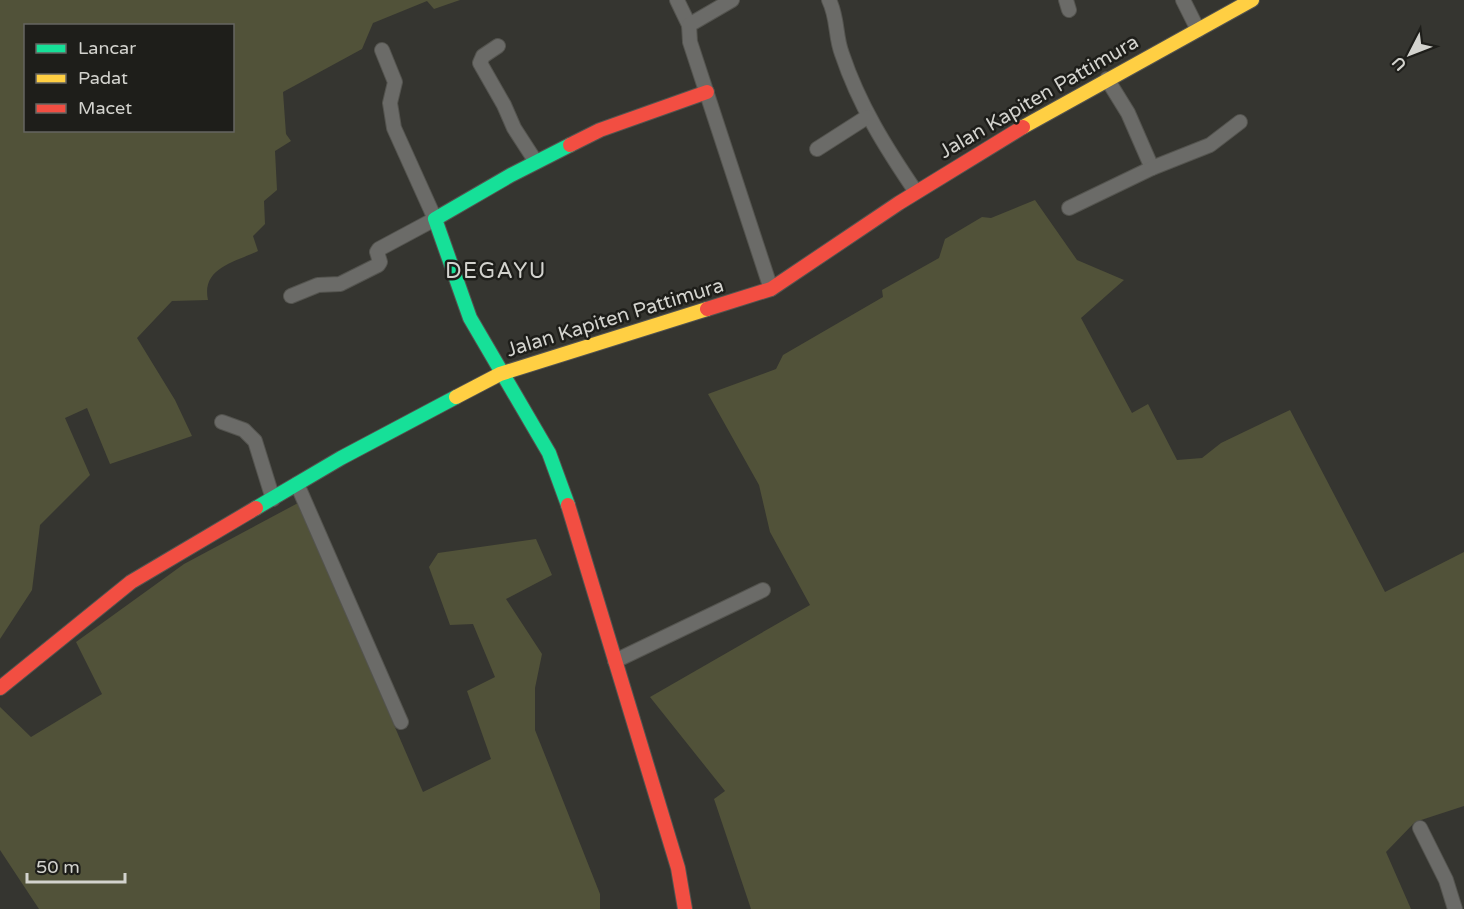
<svg xmlns="http://www.w3.org/2000/svg" width="1464" height="909" viewBox="0 0 1464 909" font-family="'Varela Round',sans-serif">
	<rect width="100%" height="100%" fill="#353530"/>
	<g fill="#515239" fill-rule="evenodd">
		<path d="M0,0H460L434,9L427,1L373,23L362,49L283,92L286,134L291,141L275,151L277,190L264,201L265,224L253,236L258,251C235,262 201,268 208,300L172,301L137,338L175,400L192,436L110,464L87,408L65,418L90,475L40,525L32,590L0,639ZM26,26H232V130H26Z"/>
		<polygon points="1035,200 1077,260 1124,280 1081,318 1132,413 1148,404 1177,460 1202,458 1221,443 1290,410 1385,592 1464,552 1464,806 1415,822 1386,852 1411,909 751,909 714,799 725,791 650,697 810,605 770,532 759,485 708,394 776,369 783,355 883,297 882,290 939,258 945,239 982,217 991,218"/>
		<polygon points="298,503 423,792 491,759 467,691 495,677 473,624 450,625 429,567 438,553 536,539 552,575 506,599 542,654 535,688 535,730 600,894 600,909 39,909 0,850 0,707 31,737 102,694 76,642 184,564"/>
	</g>
	<g fill="none" stroke-linecap="round" stroke-linejoin="round">
		<defs>
			<g id="street">
				<polyline points="677,0 689,25"/>
				<polyline points="732,0 689,25 690,42 771,289"/>
				<path d="M829,0C838,18 835,36 842,54C859,105 886,148 916,192"/>
				<polyline points="1066,0 1069,10"/>
				<polyline points="1183,0 1198,30"/>
				<polyline points="498,46 483,56 480,63 504,105 514,128 536,162"/>
				<polyline points="1107,79 1128,113 1152,168"/>
				<polyline points="817,149 867,117"/>
				<polyline points="1069,208 1152,168 1210,145 1240,122"/>
				<polyline points="291,296 318,285 340,284 378,265 380,262 377,252 379,249 435,219 394,128 390,103 395,82 382,50"/>
				<polyline points="222,422 244,430 255,441 273,499"/>
				<polyline points="297,484 401,722"/>
				<polyline points="615,661 763,590"/>
				<polyline points="1420,828 1446,880 1455,909"/>
			</g>
			<g id="fast">
				<polyline points="568,505 549,453 470,318 435,219 511,175 570,145"/>
				<polyline points="256,508 341,458 456,397"/>
			</g>
			<g id="slow">
				<polyline points="1023,127 1252,0"/>
				<polyline points="456,397 500,374 707,309"/>
			</g>
			<g id="jam">
				<polyline points="570,145 600,130 707,92"/>
				<polyline points="707,309 771,289 899,203 1023,127"/>
				<polyline points="568,505 678,868 685,909"/>
				<polyline points="0,688 131,582 256,508"/>
			</g>
		</defs>
		<use href="#street" stroke="#54544f" stroke-width="16"/>
		<use href="#fast" stroke="#54544f" stroke-width="16"/>
		<use href="#slow" stroke="#54544f" stroke-width="16"/>
		<use href="#jam" stroke="#54544f" stroke-width="16"/>
		<use href="#street" stroke="#6b6b68" stroke-width="14"/>
		<use href="#fast" stroke="#16e098" stroke-width="14"/>
		<use href="#slow" stroke="#ffcf43" stroke-width="14"/>
		<use href="#jam" stroke="#f24e42" stroke-width="14"/>
	</g>
	<g text-anchor="middle" dominant-baseline="central" stroke-width="5" stroke-linejoin="round" paint-order="stroke">
		<g font-size="20" fill="#d3d3ce" stroke="#1e1e1a">
			<text transform="translate(1039 97) rotate(-30)">Jalan Kapiten Pattimura</text>
			<text transform="translate(615 318) rotate(-17)">Jalan Kapiten Pattimura</text>
		</g>
		<g font-size="22" letter-spacing="1.5" fill="#d3d3ce" stroke="#1e1e1a">
			<text x="496" y="271">DEGAYU</text>
		</g>
	</g>
	<rect x="24" y="24" width="210" height="108" fill="#1e1e1a" stroke="#666662" stroke-width="1.5"/>
	<rect x="36" y="44" width="30" height="9" fill="#16e098" stroke="#666662" stroke-width="1.5"/>
	<text x="78" y="54" font-size="18" fill="#d3d3ce">Lancar</text>
	<rect x="36" y="74" width="30" height="9" fill="#ffcf43" stroke="#666662" stroke-width="1.5"/>
	<text x="78" y="84" font-size="18" fill="#d3d3ce">Padat</text>
	<rect x="36" y="104" width="30" height="9" fill="#f24e42" stroke="#666662" stroke-width="1.5"/>
	<text x="78" y="114" font-size="18" fill="#d3d3ce">Macet</text>
	<g transform="translate(1410 54) rotate(228)" stroke="#1e1e1a" stroke-width="4.5" paint-order="stroke">
	<path d="M0-4.5L10 22L0 15L-10 22Z" fill="#d3d3ce"/>
	<text y="-9" font-size="16" font-weight="bold" text-anchor="middle" fill="#d3d3ce">U</text>
	</g>
	<path d="M27 873v9h98v-9" fill="none" stroke="#d3d3ce" stroke-width="3"/>
	<text x="36" y="873" font-size="18" fill="#d3d3ce" stroke="#1e1e1a" stroke-width="4.5" paint-order="stroke">50 m</text>
</svg>
